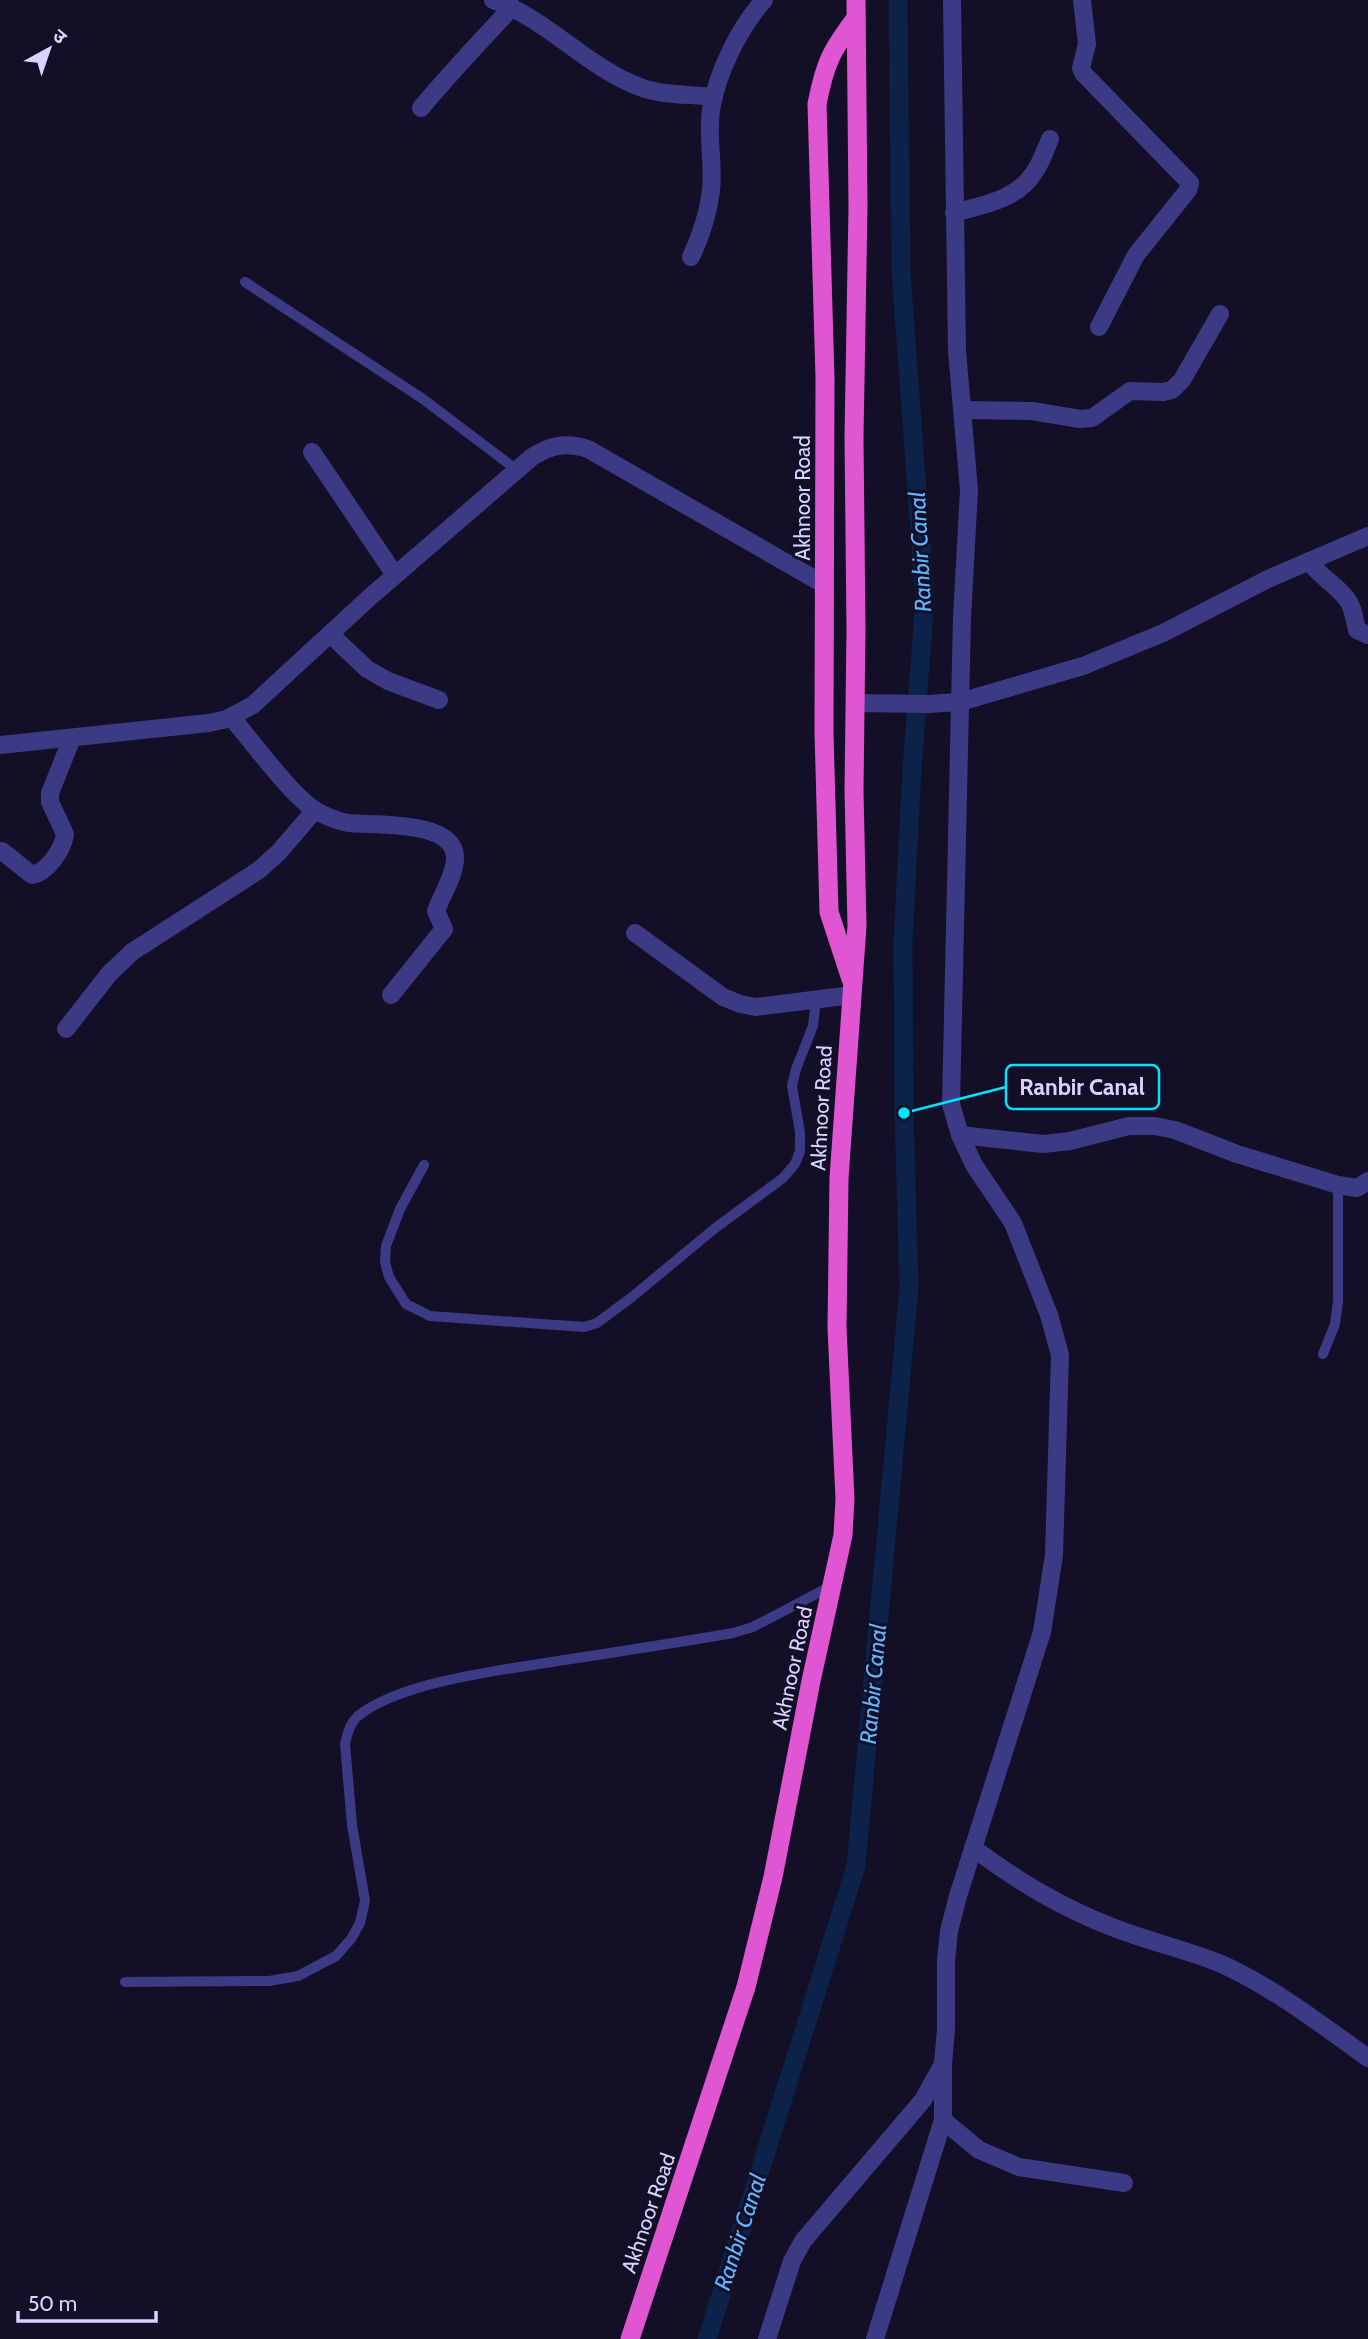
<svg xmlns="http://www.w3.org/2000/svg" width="1368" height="2339" viewBox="0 0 1368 2339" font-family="Cabin,'Noto Sans Devanagari',sans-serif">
	<rect width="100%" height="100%" fill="#130f26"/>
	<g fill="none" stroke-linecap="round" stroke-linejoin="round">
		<polyline stroke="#0c2248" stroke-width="19" points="707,2339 856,1866 909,1288 904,1113 903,942 912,769 925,600 901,272 898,0"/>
		<g stroke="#3d3a85" stroke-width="10">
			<polyline points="245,282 423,399 517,470"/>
			<polyline points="424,1165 400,1209 386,1246 385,1262 389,1277 406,1304 430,1316 584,1327 597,1323 632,1297 714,1229 783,1178 795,1164 800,1151 800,1132 792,1086 796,1069 813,1026 816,999"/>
			<polyline points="1323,1354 1335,1324 1338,1301 1338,1185"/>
			<path d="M125,1982L269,1981L298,1976L336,1956L351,1939L360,1923L365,1901L352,1825L345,1744C347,1733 350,1723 358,1716C402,1681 503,1670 558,1661C617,1652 675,1643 733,1633L753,1627L833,1585"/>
		</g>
		<g stroke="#3d3a85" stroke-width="18">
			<path d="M493,0C548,19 586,67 640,87C663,96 691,94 714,97"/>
			<polyline points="1082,0 1087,44 1081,68 1083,73 1190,183 1188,190 1136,255 1099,327"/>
			<path d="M421,108C450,73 481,41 512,7"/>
			<path d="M954,213C982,205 1016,200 1033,174C1041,164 1045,150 1050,139"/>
			<path d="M691,257C701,236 708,214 711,191C714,164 707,137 711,110C717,73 739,28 764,0"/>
			<polyline points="963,410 1032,411 1080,419 1092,418 1130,391 1163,392 1172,390 1182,380 1220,314"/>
			<polyline points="312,452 395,575"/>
			<path d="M1309,561C1320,577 1335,584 1346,598C1354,607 1354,619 1357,630L1368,635"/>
			<polyline points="330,634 367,669 388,681 439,700"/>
			<polyline points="855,703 927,704 960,702 1083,666 1163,633 1268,579 1368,536"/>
			<path d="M231,717C252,741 293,798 318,812C328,817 337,821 348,823C374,826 458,819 455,860C454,876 442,895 436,911L444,929L391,995"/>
			<path d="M0,745L209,723L227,719L253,705L370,597L532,457C551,445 565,442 588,449L825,585"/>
			<path d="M2,851L32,875C48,872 63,849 65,834L50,802V793L72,738"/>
			<polyline points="635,933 723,997 740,1004 756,1007 852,995"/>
			<polyline points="66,1029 109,974 132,952 259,870 279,852 315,810"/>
			<polyline points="960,1135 1043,1144 1070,1141 1129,1126 1155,1126 1175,1130 1237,1154 1338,1185 1357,1188 1368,1181"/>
			<path d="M973,1848C1018,1881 1060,1907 1112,1927C1147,1941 1184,1949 1219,1963C1270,1985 1322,2025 1368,2058"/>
			<polyline points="943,2120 979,2150 1019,2167 1124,2183"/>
			<polyline points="767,2339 792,2261 803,2241 923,2100 943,2064 946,2029 946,1961 949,1931 958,1896 1042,1632 1054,1555 1060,1355 1049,1315 1013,1223 974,1165 960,1135 951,1104 962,618 969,490 957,351 952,0"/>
			<polyline points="875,2339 943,2120 943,2068"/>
		</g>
		<g stroke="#e055d1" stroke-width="19">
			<path d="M851,979L829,912L824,733L825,378L817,104C825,63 831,51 856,18"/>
			<polyline points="630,2339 746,1987 773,1877 811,1681 843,1535 845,1499 837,1328 839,1178 857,926 854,791 856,629 854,437 858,207 856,0"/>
		</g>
	</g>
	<g text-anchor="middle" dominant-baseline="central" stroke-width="6" stroke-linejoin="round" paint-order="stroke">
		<g font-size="21" fill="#d9d4ff" stroke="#130f26">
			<text transform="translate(802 498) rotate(-90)">Akhnoor Road</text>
			<text transform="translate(821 1108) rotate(-87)">Akhnoor Road</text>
			<text transform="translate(792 1668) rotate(-78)">Akhnoor Road</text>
			<text transform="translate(648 2213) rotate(-71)">Akhnoor Road</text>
		</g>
		<g font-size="23" font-style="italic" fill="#62b6ff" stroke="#130f26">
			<text transform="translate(920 552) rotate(-93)">Ranbir Canal</text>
			<text transform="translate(873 1684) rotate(-85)">Ranbir Canal</text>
			<text transform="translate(740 2232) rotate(-72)">Ranbir Canal</text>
		</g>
	</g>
	<path fill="none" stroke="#00e5ff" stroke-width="2.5" d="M904 1113L1006 1087"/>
	<circle fill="#00e5ff" stroke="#130f26" stroke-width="2.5" cx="904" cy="1113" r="7"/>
	<rect fill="#130f26" stroke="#00e5ff" stroke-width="2.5" x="1006" y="1065" width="153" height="44" rx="7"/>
	<g font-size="23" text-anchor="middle" font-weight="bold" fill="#d9d4ff">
		<text x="1082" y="1095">Ranbir Canal</text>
	</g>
	<g transform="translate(49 49) rotate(40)" stroke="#130f26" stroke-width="5" paint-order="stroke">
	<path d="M0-5L12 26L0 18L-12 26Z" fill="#d9d4ff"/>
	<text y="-10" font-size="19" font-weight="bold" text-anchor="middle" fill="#d9d4ff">उ</text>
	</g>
	<path d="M18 2311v10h138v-10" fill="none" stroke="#d9d4ff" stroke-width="3.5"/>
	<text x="28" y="2311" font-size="21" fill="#d9d4ff" stroke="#130f26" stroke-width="5" paint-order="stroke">50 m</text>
</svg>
